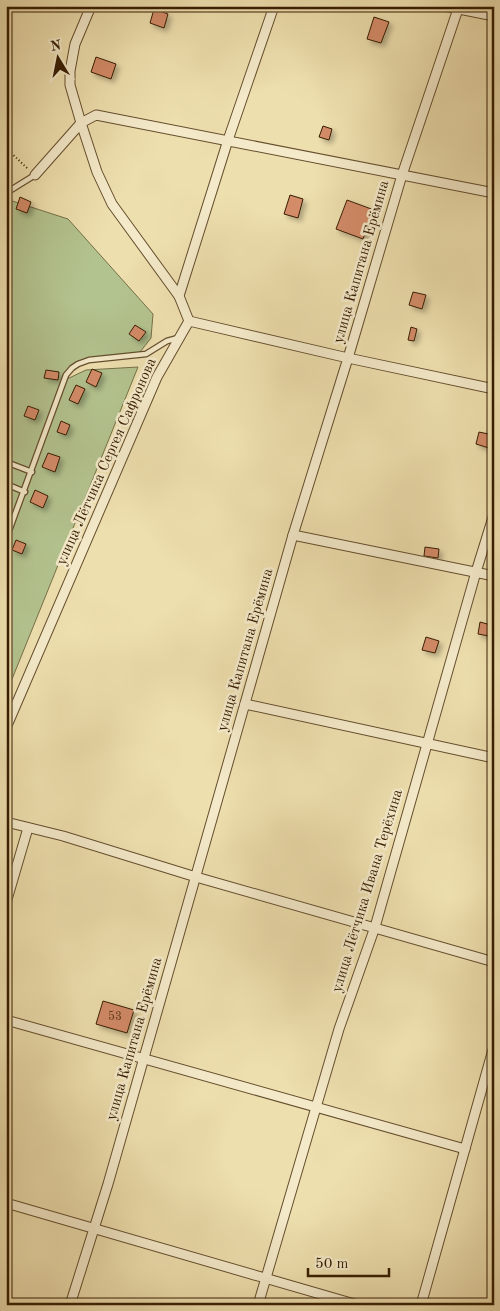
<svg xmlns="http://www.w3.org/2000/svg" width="500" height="1311" viewBox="0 0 500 1311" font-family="'Old Standard TT',serif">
	<defs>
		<filter id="shadow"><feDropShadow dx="3.5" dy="3.5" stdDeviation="2.5" flood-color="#0004"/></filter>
	</defs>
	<rect width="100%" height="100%" fill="#eedfae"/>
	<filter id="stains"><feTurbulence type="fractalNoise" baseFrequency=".004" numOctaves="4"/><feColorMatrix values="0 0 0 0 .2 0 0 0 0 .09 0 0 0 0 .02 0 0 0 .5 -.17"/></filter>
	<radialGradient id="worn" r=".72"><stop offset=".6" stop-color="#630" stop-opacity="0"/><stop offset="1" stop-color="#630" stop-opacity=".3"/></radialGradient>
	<polygon fill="#b3c38f" stroke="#757048" points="6,199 68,219 153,314 151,338 140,352 77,365 65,380 86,370 138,367 6,694"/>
	<g fill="#d38b68" stroke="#371d02" filter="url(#shadow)">
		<polygon points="154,9 168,14 164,28 150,23"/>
		<polygon points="374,17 389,22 381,43 367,39"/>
		<polygon points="96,57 116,64 111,79 91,72"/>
		<polygon points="323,126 332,129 329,140 319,137"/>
		<polygon points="290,195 303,199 298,218 284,214"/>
		<polygon points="20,197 31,202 27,213 16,209"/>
		<polygon points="347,200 374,210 363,239 336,229"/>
		<polygon points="413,292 426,295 422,309 409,305"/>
		<polygon points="135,325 146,332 139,341 129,334"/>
		<polygon points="411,327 417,329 414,341 408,340"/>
		<polygon points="92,369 102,373 96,387 86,382"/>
		<polygon points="46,370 59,372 58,380 44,378"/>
		<polygon points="76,385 85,389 78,404 69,400"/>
		<polygon points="28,406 39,410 35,420 24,416"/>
		<polygon points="61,421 70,425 66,435 57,432"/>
		<polygon points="479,432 493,435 489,448 476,444"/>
		<polygon points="48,453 60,457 55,472 42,467"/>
		<polygon points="35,490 48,496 43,508 30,502"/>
		<polygon points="16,540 26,544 22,554 12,550"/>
		<polygon points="425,547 439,549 438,558 424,556"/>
		<polygon points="480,622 491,625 489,636 478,634"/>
		<polygon points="426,637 439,641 435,653 422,650"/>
		<polygon points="103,1001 134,1010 127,1033 96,1024"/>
	</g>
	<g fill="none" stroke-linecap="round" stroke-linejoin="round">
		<defs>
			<g id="service">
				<polyline points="6,193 35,175"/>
				<polyline points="6,462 32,472"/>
				<polyline points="6,484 25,492"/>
				<polyline points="6,539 66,375 72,368 78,364 89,360 146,354 167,341 178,338"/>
			</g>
			<g id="minor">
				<polyline points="91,6 75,44 70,71 70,85 81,123 97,172 112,204 179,296"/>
				<polyline points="444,6 494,16"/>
				<polyline points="35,175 81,123 96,115 494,193"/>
				<polyline points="189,321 348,358 494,389"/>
				<polyline points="293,535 494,576"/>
				<polyline points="245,704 494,758"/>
				<polyline points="6,728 157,377 189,321 179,296 228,140 274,6"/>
				<polyline points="6,822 63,836 196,877 494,962"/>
				<polyline points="6,903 28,828"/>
				<polyline points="6,1020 465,1149"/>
				<polyline points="6,1203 358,1305"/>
				<polyline points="70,1305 108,1184 293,535 348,358 402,175 459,6"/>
				<polyline points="258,1305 339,1029 375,927 476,572 494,514"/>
				<polyline points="421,1305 494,1046"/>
			</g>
		</defs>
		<use href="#service" stroke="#654e2d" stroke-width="7"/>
		<use href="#minor" stroke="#654e2d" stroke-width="11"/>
		<polyline stroke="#371d02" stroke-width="2" stroke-dasharray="1 2.5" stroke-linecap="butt" points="6,148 28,169"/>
		<use href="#service" stroke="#f4eaca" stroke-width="4.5"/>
		<use href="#minor" stroke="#f4eaca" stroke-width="9"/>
	</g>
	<g text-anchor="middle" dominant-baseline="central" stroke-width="5" stroke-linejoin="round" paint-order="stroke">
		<g font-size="12" fill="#5e381c">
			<text x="115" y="1017">53</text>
		</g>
		<g font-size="15" fill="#371d02" stroke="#f4eaca">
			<text transform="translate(362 262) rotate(-74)">улица Капитана Ерёмина</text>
			<text transform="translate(107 462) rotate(-66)">улица Лётчика Сергея Сафронова</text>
			<text transform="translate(246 650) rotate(-74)">улица Капитана Ерёмина</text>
			<text transform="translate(368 891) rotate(-73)">улица Лётчика Ивана Терёхина</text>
			<text transform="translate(135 1039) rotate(-74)">улица Капитана Ерёмина</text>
		</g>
	</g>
	<rect width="500" height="1311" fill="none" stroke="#eedfae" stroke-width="25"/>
	<rect x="8" y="8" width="485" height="1296" fill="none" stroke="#371d02" stroke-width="2.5"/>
	<rect x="12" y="12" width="475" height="1286" fill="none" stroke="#371d02"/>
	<g transform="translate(58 58) rotate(350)" stroke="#f4eaca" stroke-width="4" paint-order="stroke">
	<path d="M0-4L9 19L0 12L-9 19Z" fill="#371d02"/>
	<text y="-8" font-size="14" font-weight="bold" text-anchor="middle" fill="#371d02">N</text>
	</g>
	<path d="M308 1268v8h81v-8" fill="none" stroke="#371d02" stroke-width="2.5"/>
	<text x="315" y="1268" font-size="15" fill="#371d02" stroke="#f4eaca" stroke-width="4" paint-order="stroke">50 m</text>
	<rect width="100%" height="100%" filter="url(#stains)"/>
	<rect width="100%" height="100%" fill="url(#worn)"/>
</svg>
